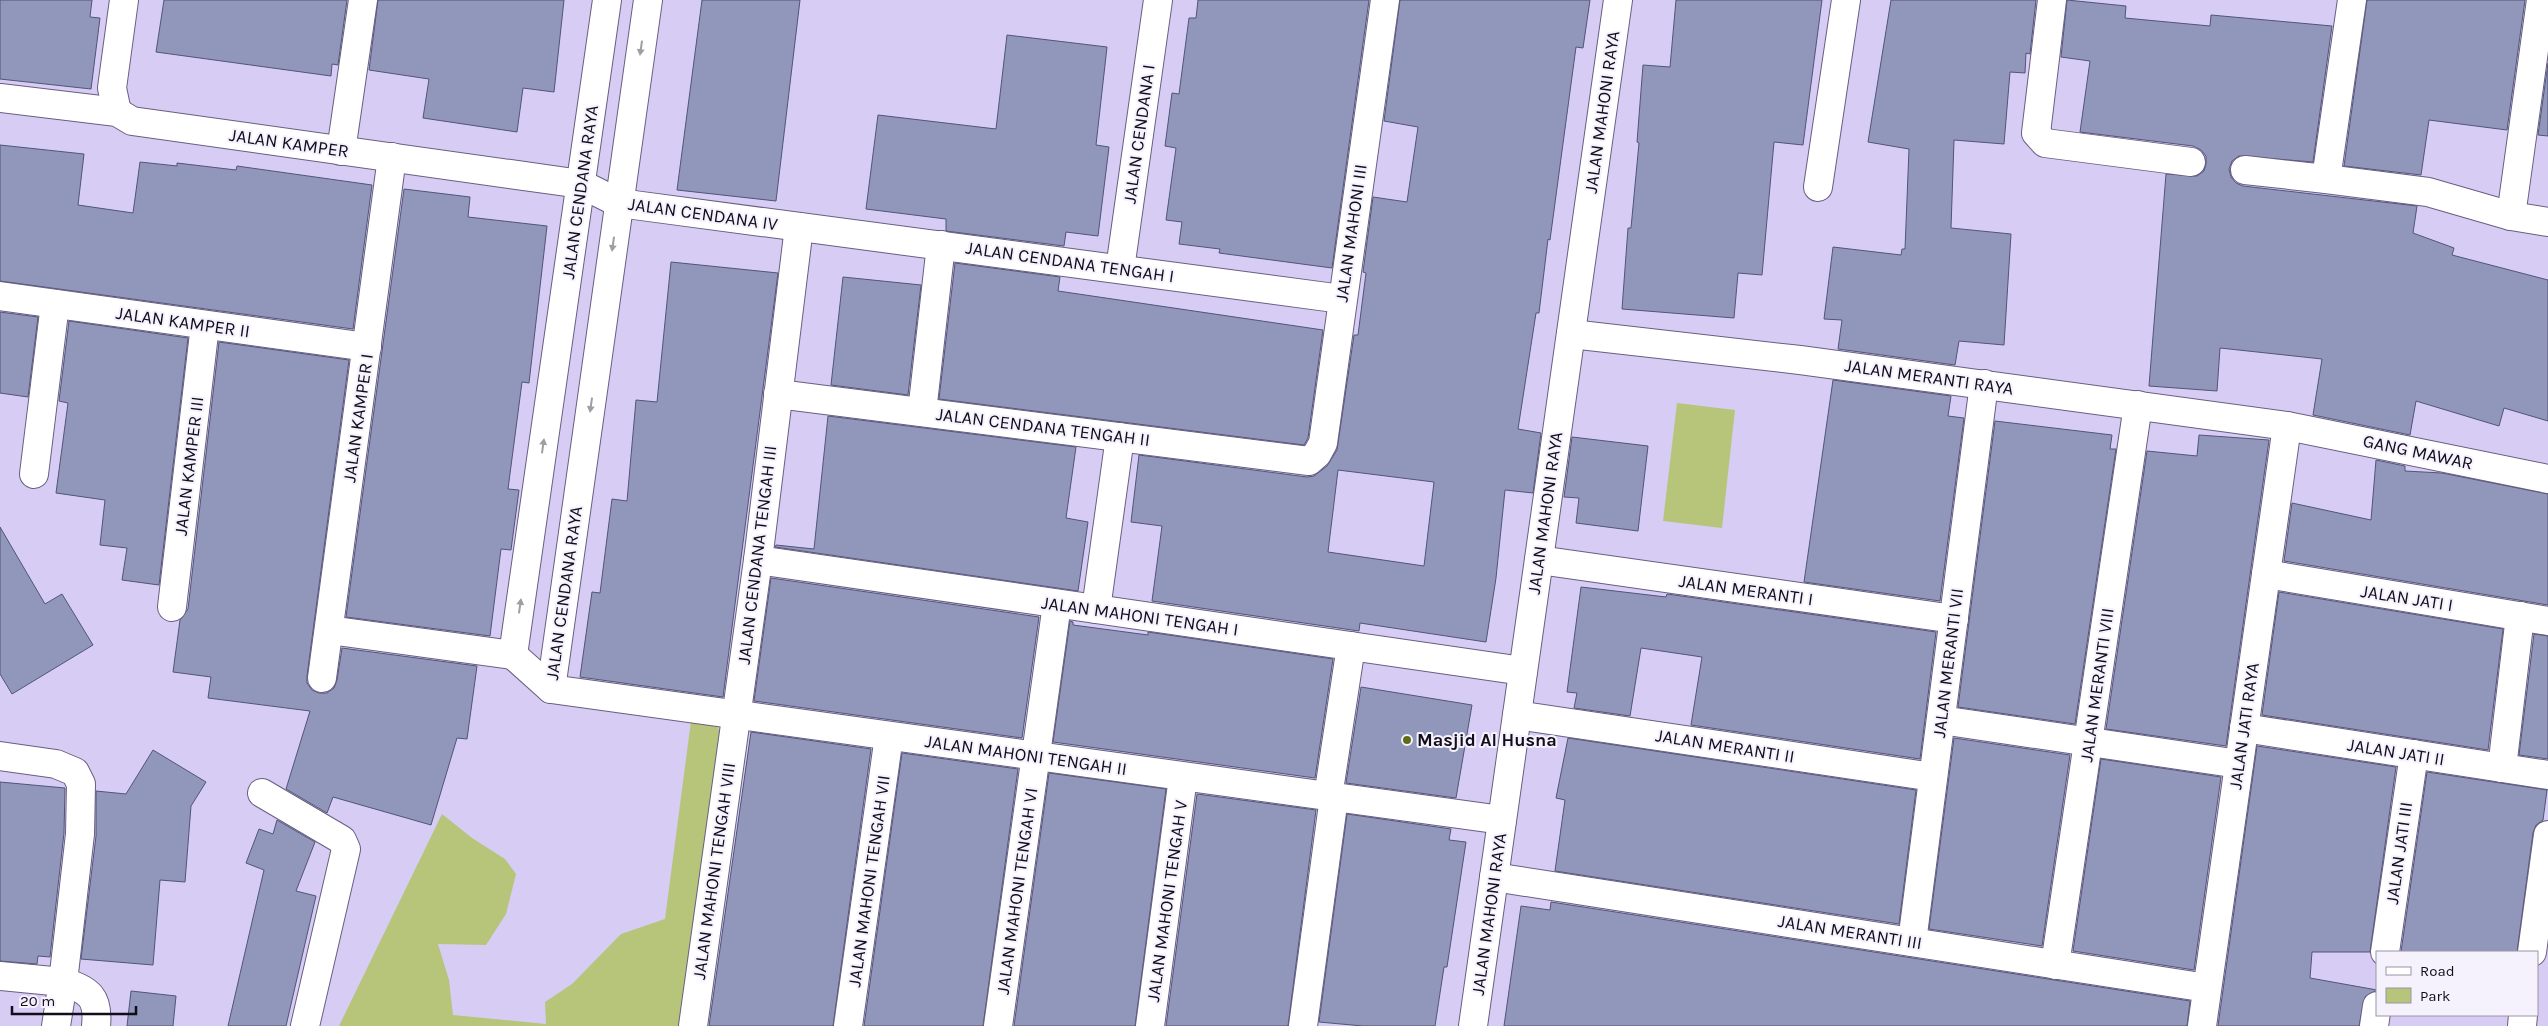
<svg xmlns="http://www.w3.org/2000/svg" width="2548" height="1026" viewBox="0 0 2548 1026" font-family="Karla,sans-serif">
	<rect width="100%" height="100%" fill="#d7ccf4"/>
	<g fill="#b6c57a">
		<polygon points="1677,403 1735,410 1722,528 1663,521"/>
		<polygon points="691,721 717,725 721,736 681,1026 339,1026 442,814 472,838 505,859 516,874 506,914 486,945 438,944 449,980 453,1015 546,1024 545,1002 572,984 621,934 665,919"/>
	</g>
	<g fill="#9196bb" stroke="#515577" fill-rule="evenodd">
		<polygon points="0,0 92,0 90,17 100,18 91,89 0,79"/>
		<polygon points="164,0 347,0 338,65 332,64 331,76 156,52"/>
		<polygon points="378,0 564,0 554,92 523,88 517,132 423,118 429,79 369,70"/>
		<polygon points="702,0 800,0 776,201 677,190"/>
		<polygon points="1198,0 1369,0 1332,268 1219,253 1220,249 1179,244 1182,222 1166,220 1176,148 1165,146 1172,93 1179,94 1189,18 1196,18"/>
		<path d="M1400,0H1590L1583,48L1576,47L1550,240L1548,239L1539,313H1536L1518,429L1541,433L1533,493L1505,490L1496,578L1486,642L1360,623L1359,631L1152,601L1162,526L1131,522L1139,455L1307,477L1314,476L1327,466L1337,450L1354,335H1358L1366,273L1363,272L1373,197L1407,202L1418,127L1384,121ZM1338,470L1434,482L1424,566L1328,552Z"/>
		<polygon points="1676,0 1822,0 1803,145 1774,142 1762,275 1738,273 1734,318 1622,309 1628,228 1631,228 1639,143 1637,142 1643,65 1670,67"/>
		<polygon points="1891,0 2036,0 2030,54 2026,53 2025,73 2010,72 2004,144 1954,140 1951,228 2011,234 2004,345 1959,341 1955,365 1838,349 1842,320 1824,319 1833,247 1901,255 1902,249 1905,249 1909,149 1868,142"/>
		<polygon points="2067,0 2126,6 2125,18 2210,26 2211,15 2332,26 2313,162 2239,156 2232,161 2229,169 2231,177 2236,183 2243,186 2417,206 2413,233 2454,248 2452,255 2548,280 2548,421 2504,408 2499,426 2416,401 2410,435 2313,415 2322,359 2220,348 2217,391 2149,386 2166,174 2197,176 2204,171 2206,164 2206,156 2201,150 2193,146 2080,132 2090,61 2061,57"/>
		<polygon points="2367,0 2525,0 2507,130 2429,120 2421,175 2344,166"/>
		<polygon points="1007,35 1107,47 1096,145 1109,147 1098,236 1066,232 1064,246 946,231 946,219 866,209 878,115 996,129"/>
		<polygon points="2548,63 2548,136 2538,135"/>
		<polygon points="0,145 84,154 78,205 133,213 140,162 177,166 177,163 236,170 237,166 372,185 353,329 0,281"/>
		<polygon points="404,189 470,197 468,217 547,226 529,383 522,382 508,489 519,490 511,550 501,549 490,636 346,617"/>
		<polygon points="671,262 778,273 723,697 580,677 592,592 600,593 612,499 627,501 636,400 657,402"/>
		<polygon points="955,263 1060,277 1058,291 1323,330 1308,438 1304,445 939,399"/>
		<polygon points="843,277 921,285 908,395 831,385"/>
		<polygon points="0,312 38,317 28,397 0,393"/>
		<polygon points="69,321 188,338 159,585 122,580 127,548 100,545 105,500 56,493 68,403 59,401"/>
		<polygon points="219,342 349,360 307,676 307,683 312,690 319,693 327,693 334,688 337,680 342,648 477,666 467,739 457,738 431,825 333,797 327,813 286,789 310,711 208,698 211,677 173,672 180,620 188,609"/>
		<polygon points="1833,380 1951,396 1948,416 1964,418 1940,601 1804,582"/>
		<polygon points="828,416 1076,447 1066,518 1088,522 1078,591 775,547 776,545 814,549"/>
		<polygon points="1995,421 2112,435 2110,449 2116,449 2075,724 1958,707"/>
		<polygon points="2199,435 2269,440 2226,746 2106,729 2147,451 2197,456"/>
		<polygon points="1572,437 1648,446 1638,531 1576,523 1579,498 1564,497"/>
		<polygon points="2376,460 2405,466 2405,471 2442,473 2548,494 2548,605 2284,561 2292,503 2371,520"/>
		<polygon points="0,527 45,604 62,594 93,645 12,694 0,674"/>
		<polygon points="771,578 1039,617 1022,738 754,701"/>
		<polygon points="1581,587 1666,597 1667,594 1936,632 1920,759 1691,725 1702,657 1641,648 1630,716 1574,708 1577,693 1567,692"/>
		<polygon points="2279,592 2503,629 2488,750 2262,715"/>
		<polygon points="1070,621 1073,622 1073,625 1148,635 1148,632 1333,659 1315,778 1053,742"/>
		<polygon points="2534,634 2548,636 2548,759 2519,755"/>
		<polygon points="1361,687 1472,705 1456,798 1346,783"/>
		<polygon points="751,732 871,749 833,1026 709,1026"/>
		<polygon points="1568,738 1916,790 1899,924 1555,871 1565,800 1556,798"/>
		<polygon points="1954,738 2070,755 2042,946 1929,929"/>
		<polygon points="2257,746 2396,767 2370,952 2312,952 2310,978 2377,990 2365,997 2359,1026 2218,1026"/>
		<polygon points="153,750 206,782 191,806 185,882 160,880 153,965 81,959 96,836 96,791 126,794"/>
		<polygon points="902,753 1018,769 983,1026 864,1026"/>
		<polygon points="2101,759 2221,777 2194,970 2073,951"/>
		<polygon points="2427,772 2547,790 2543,820 2536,825 2533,833 2517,952 2401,952"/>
		<polygon points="1049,773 1166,789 1135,1026 1014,1026"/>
		<polygon points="0,782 65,788 64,833 50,957 38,956 37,964 0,961"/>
		<polygon points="1197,794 1316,810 1288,1026 1166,1026"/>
		<polygon points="1347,814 1451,829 1449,840 1466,842 1447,967 1444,967 1435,1026 1363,1026 1319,1022"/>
		<polygon points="277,820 315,842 296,891 316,896 286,1026 228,1026 264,870 246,863 259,829 273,834"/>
		<polygon points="1551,902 2190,1001 2187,1026 1504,1026 1521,906 1550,910"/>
		<polygon points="131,991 176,996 173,1026 127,1026"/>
	</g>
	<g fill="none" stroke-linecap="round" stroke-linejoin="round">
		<defs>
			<g id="minor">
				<polyline points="2052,0 2036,133 2045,143 2191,162"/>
				<polyline points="0,98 117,112 132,121 581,184 619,203 1342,299"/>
				<polyline points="117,112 112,88 124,0"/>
				<polyline points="341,151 363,0"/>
				<polyline points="2245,170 2326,179 2352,0"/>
				<polyline points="2326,179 2428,192 2511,216 2548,222"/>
				<polyline points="1818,187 1846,0"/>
				<polyline points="2511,216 2541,0"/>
				<polyline points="1120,269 1158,0"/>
				<polyline points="0,296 367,347"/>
				<polyline points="1571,334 1800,360 2287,426 2548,479"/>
				<polyline points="778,394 1309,461 1317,454 1323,443 1385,0"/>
				<polyline points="922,412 941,245"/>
				<polyline points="34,474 55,304"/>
				<polyline points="758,560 1523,671"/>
				<polyline points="1539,560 1954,619"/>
				<polyline points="2266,574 2548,621"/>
				<polyline points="172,607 205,325"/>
				<polyline points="1096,609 1120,437"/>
				<polyline points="329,630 513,655"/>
				<polyline points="513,655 551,689 648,0"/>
				<polyline points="513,655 607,0"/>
				<polyline points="322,678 392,157"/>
				<polyline points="551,689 1502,820"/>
				<polyline points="1517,715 1933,777"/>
				<polyline points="1941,720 2239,764"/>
				<polyline points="2244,728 2548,775"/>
				<path d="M0,756L56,764L75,772L81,784L80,834L63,982C89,990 99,997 96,1026"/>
				<polyline points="2502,768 2520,616"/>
				<polyline points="262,793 342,840 346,849 305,1026"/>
				<polyline points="1328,797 1351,646"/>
				<polyline points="1494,877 2207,988"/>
				<polyline points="1912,942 1984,384"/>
				<polyline points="2385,952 2414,754"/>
				<polyline points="2532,952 2548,835"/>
				<polyline points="2055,965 2138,405"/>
				<polyline points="0,976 63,982 56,1026"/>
				<polyline points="693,1026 758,560 799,227"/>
				<polyline points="848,1026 889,736"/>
				<polyline points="998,1026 1057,604"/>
				<polyline points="1150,1026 1183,777"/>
				<polyline points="1303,1026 1334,797"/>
				<polyline points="1473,1026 1618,0"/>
				<polyline points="2202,1026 2287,426"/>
				<polyline points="2374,1026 2377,1006"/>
				<polyline points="2522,1026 2523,1015"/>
			</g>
		</defs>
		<use href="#minor" stroke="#695e81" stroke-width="30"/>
		<use href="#minor" stroke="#fff" stroke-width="28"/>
	</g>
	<defs><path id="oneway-solid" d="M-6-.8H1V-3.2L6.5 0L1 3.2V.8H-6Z" transform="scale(1.25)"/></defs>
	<g fill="#a09ea3">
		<use href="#oneway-solid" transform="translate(641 48) rotate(98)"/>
		<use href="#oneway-solid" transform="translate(613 244) rotate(98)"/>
		<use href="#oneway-solid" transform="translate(591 405) rotate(98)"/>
		<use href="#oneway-solid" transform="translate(543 446) rotate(-82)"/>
		<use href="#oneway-solid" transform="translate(520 606) rotate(-82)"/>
	</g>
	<circle fill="#5f6c15" stroke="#f5f2fe" stroke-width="2" cx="1407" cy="740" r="5"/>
	<g text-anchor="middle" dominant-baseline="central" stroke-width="4" stroke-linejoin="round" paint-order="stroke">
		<g font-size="18" fill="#110d1a" stroke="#f5f2fe">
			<text transform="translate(1602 112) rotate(-82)">JALAN MAHONI RAYA</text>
			<text transform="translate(1139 134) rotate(-82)">JALAN CENDANA I</text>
			<text transform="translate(289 143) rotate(8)">JALAN KAMPER</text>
			<text transform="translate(580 192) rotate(-82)">JALAN CENDANA RAYA</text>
			<text transform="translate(703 214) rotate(8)">JALAN CENDANA IV</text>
			<text transform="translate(1351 233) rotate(-82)">JALAN MAHONI III</text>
			<text transform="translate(1070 262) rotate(8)">JALAN CENDANA TENGAH I</text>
			<text transform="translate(183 322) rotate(8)">JALAN KAMPER II</text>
			<text transform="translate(1929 377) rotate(8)">JALAN MERANTI RAYA</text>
			<text transform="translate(358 418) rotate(-82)">JALAN KAMPER I</text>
			<text transform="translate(1043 427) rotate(7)">JALAN CENDANA TENGAH II</text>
			<text transform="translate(2418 452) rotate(12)">GANG MAWAR</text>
			<text transform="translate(189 466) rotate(-83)">JALAN KAMPER III</text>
			<text transform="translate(1545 513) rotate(-82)">JALAN MAHONI RAYA</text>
			<text transform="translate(757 555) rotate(-83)">JALAN CENDANA TENGAH III</text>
			<text transform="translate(1746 590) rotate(8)">JALAN MERANTI I</text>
			<text transform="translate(564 593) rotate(-82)">JALAN CENDANA RAYA</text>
			<text transform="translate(2407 598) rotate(9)">JALAN JATI I</text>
			<text transform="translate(1140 616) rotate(8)">JALAN MAHONI TENGAH I</text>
			<text transform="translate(1948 663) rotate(-83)">JALAN MERANTI VII</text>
			<text transform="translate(2097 685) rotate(-82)">JALAN MERANTI VIII</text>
			<text transform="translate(2244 726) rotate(-82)">JALAN JATI RAYA</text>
			<text transform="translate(1725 746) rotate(9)">JALAN MERANTI II</text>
			<text transform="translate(2396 752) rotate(9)">JALAN JATI II</text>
			<text transform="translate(1026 755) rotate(8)">JALAN MAHONI TENGAH II</text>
			<text transform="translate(2399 853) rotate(-82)">JALAN JATI III</text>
			<text transform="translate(714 871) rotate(-82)">JALAN MAHONI TENGAH VIII</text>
			<text transform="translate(869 881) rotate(-82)">JALAN MAHONI TENGAH VII</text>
			<text transform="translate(1017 891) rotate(-82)">JALAN MAHONI TENGAH VI</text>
			<text transform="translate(1167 901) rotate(-82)">JALAN MAHONI TENGAH V</text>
			<text transform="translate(1489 914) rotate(-82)">JALAN MAHONI RAYA</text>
			<text transform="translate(1850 932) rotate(9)">JALAN MERANTI III</text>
		</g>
		<g font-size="18" font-weight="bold" fill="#110d1a" stroke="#f5f2fe" text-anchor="start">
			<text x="1417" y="740">Masjid Al Husna</text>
		</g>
	</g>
	<rect x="2376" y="951" width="162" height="65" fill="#f5f2fe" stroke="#9a96a3"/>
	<rect x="2386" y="967" width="25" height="8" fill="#ffffff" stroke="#9a96a3"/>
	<text x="2420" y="976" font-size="15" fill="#110d1a">Road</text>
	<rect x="2386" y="988" width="25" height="15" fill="#b6c57a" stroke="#9a96a3"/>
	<text x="2420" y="1001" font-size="15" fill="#110d1a">Park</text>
	<path d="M12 1006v8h124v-8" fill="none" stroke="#110d1a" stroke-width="2.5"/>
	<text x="20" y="1006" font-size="15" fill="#110d1a" stroke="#f5f2fe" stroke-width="4" paint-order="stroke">20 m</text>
</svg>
